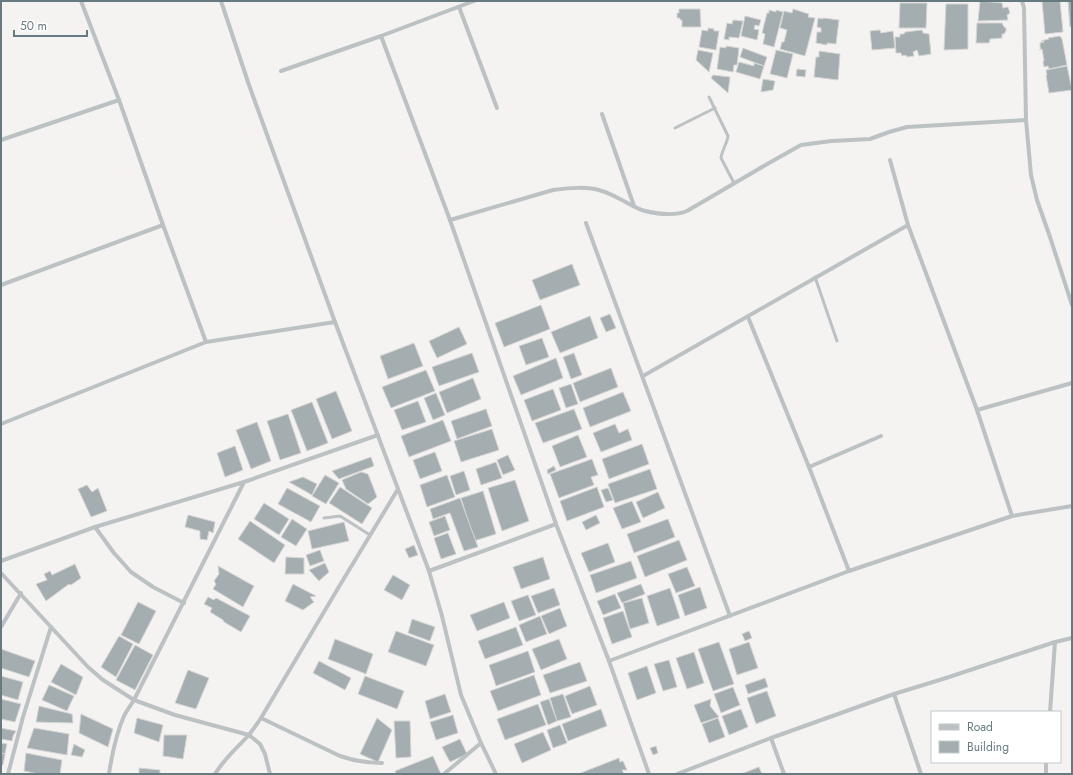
<svg xmlns="http://www.w3.org/2000/svg" width="1073" height="775" viewBox="0 0 1073 775" font-family="Jost,sans-serif">
	<rect width="100%" height="100%" fill="#f4f3f1"/>
	<g fill="#a4adaf" stroke="#d6d5d4">
		<polygon points="980,1 1002,3 1003,8 1008,7 1010,13 1007,15 1008,20 978,21"/>
		<polygon points="1042,1 1060,1 1063,32 1045,34"/>
		<polygon points="1068,1 1072,1 1072,27 1070,27"/>
		<polygon points="900,3 927,3 926,28 899,28"/>
		<polygon points="946,4 968,4 968,49 944,50"/>
		<polygon points="679,9 700,9 701,27 682,27 682,20 680,20 680,18 677,18 677,13 679,13"/>
		<polygon points="793,9 809,14 808,17 815,18 805,56 780,49 782,42 784,42 787,30 780,28 784,11 792,13"/>
		<polygon points="769,10 776,12 776,10 783,12 774,47 763,44 765,34 762,33 767,13 769,13"/>
		<polygon points="745,16 761,20 759,26 755,25 754,29 759,30 757,40 741,36"/>
		<polygon points="818,18 823,19 823,18 839,20 836,44 827,43 827,45 816,43 817,32 821,32 821,28 817,27"/>
		<polygon points="733,20 743,21 739,38 729,37 729,40 724,39 727,23 732,24"/>
		<polygon points="977,23 1002,23 1004,27 1006,28 1006,31 1004,34 1002,34 1002,38 990,39 989,43 976,43"/>
		<polygon points="708,28 714,29 714,31 719,31 716,50 699,47 702,30 708,31"/>
		<polygon points="880,30 881,33 893,31 895,48 872,50 870,31"/>
		<polygon points="922,30 923,33 929,34 931,54 919,56 917,50 913,52 914,56 907,57 906,55 902,56 901,53 896,53 895,37 900,37 900,34 904,34 905,32"/>
		<polygon points="1060,36 1062,39 1067,65 1049,69 1048,66 1044,67 1043,62 1044,60 1042,49 1039,50 1041,48 1040,47 1040,43 1044,42 1041,41 1049,39 1048,38"/>
		<polygon points="726,46 739,48 737,65 734,65 733,72 717,69 720,47 726,48"/>
		<polygon points="743,48 767,57 764,66 740,57"/>
		<polygon points="698,50 713,53 709,72 696,60"/>
		<polygon points="776,50 793,54 787,78 770,74"/>
		<polygon points="819,51 840,54 838,80 814,77 816,57 819,57"/>
		<polygon points="739,62 754,66 754,63 764,66 760,79 736,72"/>
		<polygon points="1067,66 1072,90 1049,93 1046,75 1047,75 1046,70"/>
		<polygon points="797,69 806,70 805,77 796,76"/>
		<polygon points="713,75 730,77 728,93 711,78"/>
		<polygon points="763,79 775,81 773,90 761,92"/>
		<polygon points="572,264 580,285 540,300 532,280"/>
		<polygon points="541,305 550,329 504,347 495,323"/>
		<polygon points="610,314 616,328 606,332 600,318"/>
		<polygon points="590,316 598,338 560,353 551,332"/>
		<polygon points="459,327 467,344 437,358 429,341"/>
		<polygon points="542,338 549,357 526,365 519,346"/>
		<polygon points="414,343 423,366 388,379 380,356"/>
		<polygon points="472,353 479,372 439,386 432,367"/>
		<polygon points="574,353 582,375 571,379 563,357"/>
		<polygon points="556,358 563,378 521,395 513,376"/>
		<polygon points="611,368 618,387 580,402 573,383"/>
		<polygon points="426,370 435,391 391,408 382,387"/>
		<polygon points="473,378 481,399 447,413 439,392"/>
		<polygon points="571,384 578,404 566,408 559,388"/>
		<polygon points="553,389 561,410 532,421 524,400"/>
		<polygon points="336,391 352,431 332,439 316,399"/>
		<polygon points="623,392 631,411 590,427 583,408"/>
		<polygon points="436,393 445,415 433,420 424,398"/>
		<polygon points="418,401 426,422 402,430 394,410"/>
		<polygon points="312,402 328,443 307,451 291,410"/>
		<polygon points="486,409 492,426 457,439 451,421"/>
		<polygon points="574,409 582,429 543,443 535,423"/>
		<polygon points="288,414 301,453 280,460 267,421"/>
		<polygon points="443,420 451,441 409,457 401,436"/>
		<polygon points="257,422 271,461 251,469 236,430"/>
		<polygon points="615,424 619,433 628,429 632,440 601,452 593,433"/>
		<polygon points="492,429 499,450 461,462 454,441"/>
		<polygon points="578,435 587,457 560,467 552,446"/>
		<polygon points="642,444 649,464 609,479 602,459"/>
		<polygon points="235,446 243,470 225,477 217,453"/>
		<polygon points="435,452 442,471 420,479 413,460"/>
		<polygon points="508,455 515,470 503,475 497,460"/>
		<polygon points="371,457 374,466 339,479 332,471"/>
		<polygon points="592,459 598,475 591,477 594,485 559,498 550,474"/>
		<polygon points="496,462 502,478 481,485 476,469"/>
		<polygon points="554,466 556,470 548,474 547,470"/>
		<polygon points="650,469 657,489 615,503 608,484"/>
		<polygon points="464,471 470,490 456,495 450,476"/>
		<polygon points="361,472 368,474 377,497 368,504 346,489 342,480"/>
		<polygon points="325,475 339,483 326,504 312,496"/>
		<polygon points="447,475 455,497 427,507 420,485"/>
		<polygon points="303,477 317,484 312,495 289,482"/>
		<polygon points="515,480 529,521 502,531 488,488"/>
		<polygon points="87,485 92,492 98,488 107,511 91,517 78,489"/>
		<polygon points="340,487 372,508 362,524 329,503"/>
		<polygon points="597,487 604,507 567,521 560,501"/>
		<polygon points="287,488 320,506 311,522 278,504"/>
		<polygon points="608,488 613,500 606,502 601,490"/>
		<polygon points="483,491 496,534 474,541 461,498"/>
		<polygon points="658,492 665,508 643,518 636,502"/>
		<polygon points="460,498 478,547 464,551 450,513 433,519 430,509"/>
		<polygon points="632,501 641,522 622,529 613,508"/>
		<polygon points="264,503 289,519 279,535 254,519"/>
		<polygon points="188,515 215,522 213,533 209,531 207,540 200,539 200,531 185,527"/>
		<polygon points="596,515 600,523 586,530 582,522"/>
		<polygon points="445,516 450,530 434,536 429,522"/>
		<polygon points="292,519 307,529 296,546 281,537"/>
		<polygon points="668,519 675,537 634,553 627,534"/>
		<polygon points="250,521 285,545 274,563 238,539"/>
		<polygon points="344,522 349,541 312,549 308,531"/>
		<polygon points="448,533 456,554 441,559 434,538"/>
		<polygon points="679,540 687,560 645,577 637,556"/>
		<polygon points="608,543 615,562 589,572 581,553"/>
		<polygon points="414,545 418,555 409,558 405,549"/>
		<polygon points="320,550 324,561 310,566 306,555"/>
		<polygon points="286,557 304,558 304,574 285,574"/>
		<polygon points="543,557 550,579 521,589 513,567"/>
		<polygon points="631,561 637,578 596,593 590,575"/>
		<polygon points="325,563 329,572 319,581 309,570"/>
		<polygon points="75,564 81,578 71,585 69,584 46,601 36,584 47,580 44,574 50,571 52,575"/>
		<polygon points="218,566 254,586 243,607 213,589 216,584 214,581 219,574"/>
		<polygon points="687,567 695,586 676,593 668,574"/>
		<polygon points="393,575 410,585 402,600 384,590"/>
		<polygon points="293,584 316,596 310,597 314,602 303,610 285,601"/>
		<polygon points="641,584 645,594 622,603 617,593"/>
		<polygon points="700,587 707,608 685,616 678,595"/>
		<polygon points="554,588 560,605 538,613 531,596"/>
		<polygon points="670,588 680,618 657,626 647,596"/>
		<polygon points="615,594 621,608 603,615 597,601"/>
		<polygon points="528,595 536,615 519,621 511,601"/>
		<polygon points="208,597 214,600 216,598 250,616 241,632 224,622 223,620 210,612 212,608 204,604"/>
		<polygon points="642,598 649,623 630,629 623,603"/>
		<polygon points="138,602 156,611 139,644 121,635"/>
		<polygon points="504,602 510,618 477,631 470,615"/>
		<polygon points="560,608 567,626 549,634 541,616"/>
		<polygon points="623,611 632,637 612,644 603,618"/>
		<polygon points="540,616 547,634 526,642 519,625"/>
		<polygon points="412,619 435,627 430,641 408,633"/>
		<polygon points="516,627 523,645 485,659 478,641"/>
		<polygon points="396,631 434,645 426,666 388,652"/>
		<polygon points="749,631 752,638 745,641 742,634"/>
		<polygon points="119,636 133,644 116,677 101,667"/>
		<polygon points="335,639 373,654 366,674 328,659"/>
		<polygon points="559,639 567,659 541,670 532,649"/>
		<polygon points="719,642 734,684 713,691 698,649"/>
		<polygon points="749,642 758,668 737,675 729,649"/>
		<polygon points="135,645 153,655 135,690 116,680"/>
		<polygon points="1,649 35,661 29,677 1,668"/>
		<polygon points="528,651 535,672 496,686 489,665"/>
		<polygon points="694,652 704,683 687,689 676,658"/>
		<polygon points="669,660 677,687 663,691 654,664"/>
		<polygon points="319,661 351,678 345,690 313,673"/>
		<polygon points="580,662 587,681 550,693 543,675"/>
		<polygon points="61,664 83,677 76,695 51,682"/>
		<polygon points="647,666 656,693 637,700 628,673"/>
		<polygon points="188,670 209,678 196,709 175,703"/>
		<polygon points="534,675 541,695 498,711 490,691"/>
		<polygon points="1,676 23,682 18,700 1,695"/>
		<polygon points="365,676 404,691 397,709 358,694"/>
		<polygon points="765,678 768,687 748,694 745,685"/>
		<polygon points="49,685 74,696 67,711 42,700"/>
		<polygon points="590,686 597,705 572,714 565,696"/>
		<polygon points="733,687 740,705 721,713 714,694"/>
		<polygon points="767,691 776,716 756,724 747,698"/>
		<polygon points="445,694 451,712 430,719 425,701"/>
		<polygon points="563,694 571,717 557,721 550,698"/>
		<polygon points="1,699 21,704 15,722 1,719"/>
		<polygon points="549,699 557,721 548,725 540,702"/>
		<polygon points="711,699 710,706 719,717 701,723 694,705"/>
		<polygon points="538,704 546,725 505,740 497,719"/>
		<polygon points="39,706 72,714 73,723 36,722"/>
		<polygon points="601,709 607,726 568,741 562,724"/>
		<polygon points="741,709 748,727 729,735 722,716"/>
		<polygon points="81,714 113,729 108,747 79,733"/>
		<polygon points="453,715 458,733 436,740 430,722"/>
		<polygon points="137,718 163,725 159,742 134,733"/>
		<polygon points="377,718 392,730 378,762 360,754"/>
		<polygon points="718,718 725,737 709,743 702,724"/>
		<polygon points="394,721 410,721 411,757 396,758"/>
		<polygon points="560,725 567,743 553,748 547,730"/>
		<polygon points="1,728 16,731 13,736 12,741 1,739"/>
		<polygon points="34,728 69,734 67,755 27,748"/>
		<polygon points="543,732 551,750 522,763 514,744"/>
		<polygon points="164,735 187,735 183,759 163,756"/>
		<polygon points="460,739 467,754 450,762 442,747"/>
		<polygon points="1,743 7,744 5,754 1,753"/>
		<polygon points="74,744 85,750 82,757 71,755"/>
		<polygon points="656,746 658,753 653,755 650,748"/>
		<polygon points="1,753 5,754 3,765 1,765"/>
		<polygon points="26,753 62,760 60,774 39,774 24,771"/>
		<polygon points="433,756 441,774 396,774 395,771"/>
		<polygon points="619,758 620,762 623,761 627,770 622,770 624,774 578,774"/>
		<polygon points="759,767 762,774 741,774"/>
		<polygon points="139,768 160,770 160,774 139,774"/>
	</g>
	<g fill="none" stroke-linecap="round" stroke-linejoin="round">
		<g stroke="#bcc1c3" stroke-width="3">
			<path d="M709,97L728,136C727,144 722,150 721,158L734,183"/>
			<polyline points="675,128 715,108"/>
			<polyline points="815,277 837,341"/>
			<polyline points="324,518 340,516 370,535"/>
		</g>
		<g stroke="#bcc1c3" stroke-width="4">
			<polyline points="81,1 119,100 163,225 206,342"/>
			<polyline points="221,1 249,85 335,322 429,571 442,616 461,695 481,743 496,774"/>
			<polyline points="1022,1 1024,8 1026,120 1031,175 1037,200 1050,237 1072,305"/>
			<polyline points="459,7 497,108"/>
			<polyline points="381,36 450,220 556,524 609,661 649,774"/>
			<polyline points="281,71 381,36 474,1"/>
			<polyline points="602,114 634,206"/>
			<polyline points="1,140 119,100"/>
			<polyline points="890,160 908,225 977,410 1012,516"/>
			<path d="M450,220L553,190C569,188 587,186 602,191C609,193 616,197 622,200C629,204 637,209 645,211C658,214 675,216 687,211L769,163L801,145L831,141L870,139L889,132L907,127L1026,120"/>
			<polyline points="586,223 730,616"/>
			<polyline points="1,285 163,225"/>
			<polyline points="748,317 809,467 849,571"/>
			<polyline points="643,376 908,225"/>
			<polyline points="977,410 1072,383"/>
			<polyline points="1,424 206,342 335,322"/>
			<polyline points="809,467 881,436"/>
			<polyline points="95,527 114,553 131,572 153,587 184,603"/>
			<polyline points="1,561 95,527 244,482 378,435"/>
			<polyline points="429,571 556,524"/>
			<polyline points="1,573 88,667 103,680 134,700 175,715 249,735 260,744 265,754 270,774"/>
			<polyline points="1,627 21,593"/>
			<polyline points="609,661 849,571 1012,516 1072,506"/>
			<polyline points="894,694 921,774"/>
			<polyline points="1050,712 1055,642"/>
			<path d="M261,718L340,756C354,761 367,763 382,763"/>
			<polyline points="771,738 784,774"/>
			<polyline points="8,774 23,717 51,627"/>
			<path d="M109,774C112,754 116,734 124,716C127,710 131,705 134,700L244,482"/>
			<path d="M215,774C224,759 237,748 248,736C253,730 257,724 261,718L340,585L398,489"/>
			<polyline points="444,774 481,743"/>
			<polyline points="677,774 771,738 894,694 946,678 1055,642 1072,638"/>
			<polyline points="1046,774 1046,762"/>
		</g>
	</g>
	<rect width="1073" height="775" fill="none" stroke="#667a7f" stroke-width="4"/>
	<rect x="931" y="711" width="130" height="52" fill="#ffffff" stroke="#c2cacc"/>
	<rect x="939" y="724" width="20" height="6" fill="#bcc1c3" stroke="#c2cacc"/>
	<text x="967" y="731" font-size="12" fill="#667a7f">Road</text>
	<rect x="939" y="741" width="20" height="12" fill="#a4adaf" stroke="#c2cacc"/>
	<text x="967" y="751" font-size="12" fill="#667a7f">Building</text>
	<path d="M14 30v6h73v-6" fill="none" stroke="#667a7f" stroke-width="2"/>
	<text x="20" y="30" font-size="12" fill="#667a7f" stroke="#ffffff" stroke-width="3" paint-order="stroke">50 m</text>
</svg>
